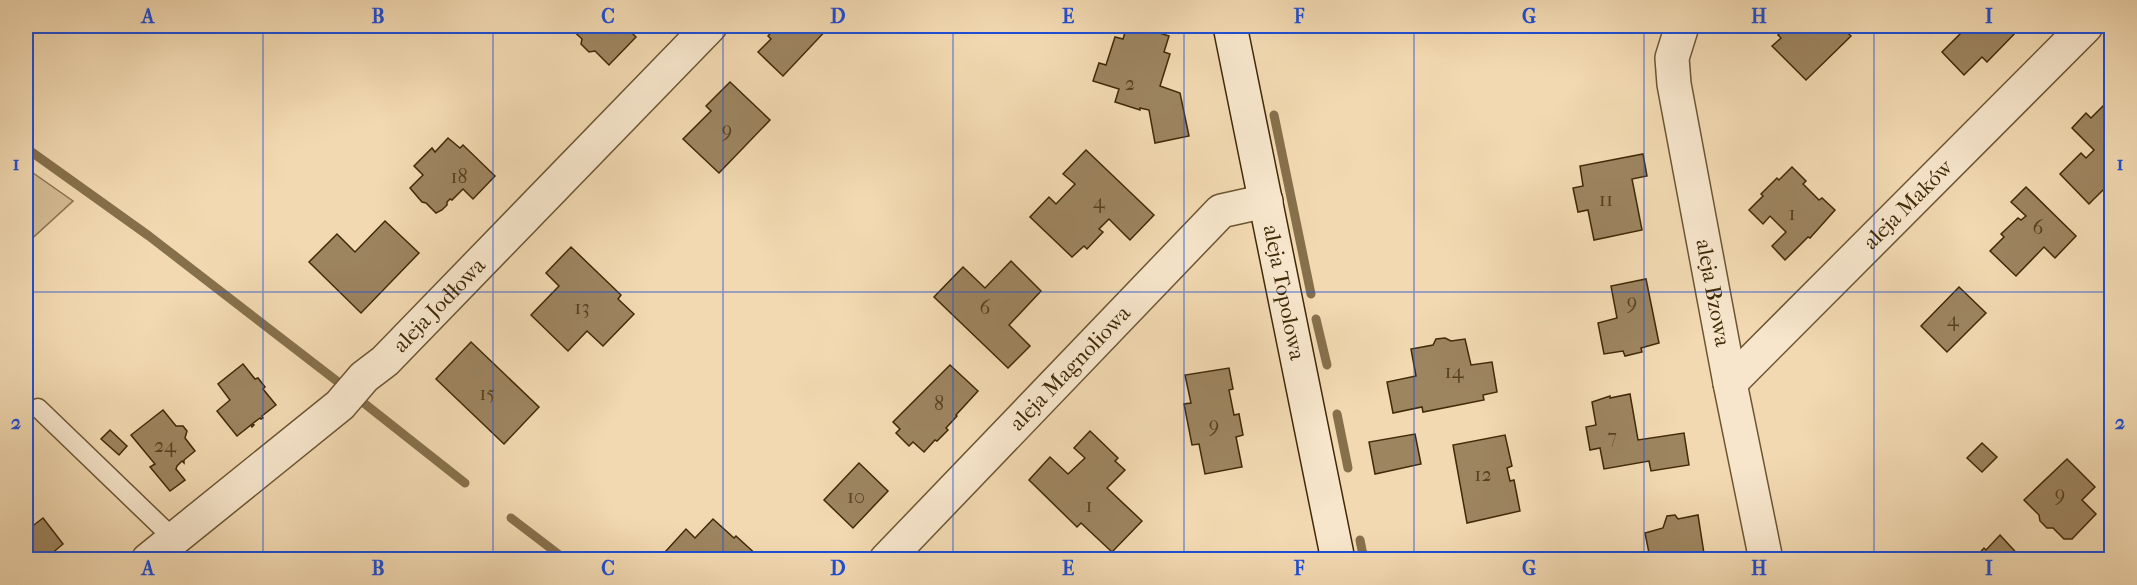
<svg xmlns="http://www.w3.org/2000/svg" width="2137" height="585" viewBox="0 0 2137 585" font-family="'IM FELL French Canon',serif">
	<rect width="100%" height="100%" fill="#f2d9b1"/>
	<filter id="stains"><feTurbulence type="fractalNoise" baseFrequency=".00333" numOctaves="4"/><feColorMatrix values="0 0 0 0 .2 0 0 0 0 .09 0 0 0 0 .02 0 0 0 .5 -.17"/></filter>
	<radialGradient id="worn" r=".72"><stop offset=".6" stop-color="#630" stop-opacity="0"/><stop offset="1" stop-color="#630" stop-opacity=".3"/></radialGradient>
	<polygon fill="#d4bb94" stroke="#8a724e" stroke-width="1.5" points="26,168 73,201 26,244"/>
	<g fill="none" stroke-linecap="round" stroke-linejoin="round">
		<g stroke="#86704b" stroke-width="9">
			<polyline points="1274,115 1311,294"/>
			<polyline points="26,148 149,236 342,385"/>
			<polyline points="1316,319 1327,365"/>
			<polyline points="360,400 465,483"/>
			<polyline points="1337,414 1348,468"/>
			<polyline points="511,518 566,560"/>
			<polyline points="1360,540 1364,560"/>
		</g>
	</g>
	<g fill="#9d8560" stroke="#402a08" stroke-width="1.5">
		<polygon points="568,26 635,26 630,31 636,37 609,65 595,51 589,52 581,44 582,39"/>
		<polygon points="777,26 830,26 783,76 758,52 771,39 768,36"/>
		<polygon points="1127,26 1137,26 1169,36 1164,52 1170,54 1160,86 1180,93 1189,136 1155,143 1149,110 1140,108 1140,110 1115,102 1119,89 1093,81 1099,63 1106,65 1115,37 1123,39"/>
		<polygon points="1787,26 1840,26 1851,36 1806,80 1772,46 1781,38 1778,35"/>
		<polygon points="1957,26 2018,26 2020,28 1987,62 1982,57 1964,75 1942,52 1960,34 1954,29"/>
		<polygon points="730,82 770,120 719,173 683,139 711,111 706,106"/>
		<polygon points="2105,104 2112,110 2112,189 2108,185 2089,204 2060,174 2081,153 2086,158 2094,150 2072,128 2086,113 2091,118"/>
		<polygon points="448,138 460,148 463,145 495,176 473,199 463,189 452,200 450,199 447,202 447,205 442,210 436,213 426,203 422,202 410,188 423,175 414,166 432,148 435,152"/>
		<polygon points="1086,150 1154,215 1130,240 1109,219 1099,229 1103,232 1087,249 1084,246 1072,257 1030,217 1049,197 1056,204 1075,184 1063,174"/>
		<polygon points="1643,154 1647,176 1632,179 1642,230 1594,240 1588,210 1578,212 1573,188 1583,186 1580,166"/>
		<polygon points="1792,167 1806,181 1803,184 1819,200 1822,198 1835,210 1810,238 1808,237 1785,260 1772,246 1786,232 1770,216 1763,224 1749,210 1763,196 1761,194 1777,178 1779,180"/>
		<polygon points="2026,187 2076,236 2055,258 2044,247 2016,276 1990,251 2004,237 2001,234 2018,218 2021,220 2026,216 2011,202"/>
		<polygon points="385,221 419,253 361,313 309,262 337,234 355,252"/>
		<polygon points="571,247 621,295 618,299 634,314 603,346 587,331 568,351 531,315 559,286 546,273"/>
		<polygon points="1011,261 1041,291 1009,325 1030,346 1008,368 934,297 963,267 985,288"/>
		<polygon points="1646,279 1659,343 1641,348 1642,352 1625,356 1623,351 1604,354 1598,323 1617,318 1611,286"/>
		<polygon points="1959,287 1986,313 1947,352 1921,326"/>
		<polygon points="1445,338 1451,341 1465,339 1471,365 1492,362 1497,392 1483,395 1484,400 1423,412 1422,407 1393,413 1387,382 1416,376 1411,349 1433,345 1436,339"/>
		<polygon points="471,342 539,407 504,444 436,379"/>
		<polygon points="243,364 255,379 258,378 265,387 263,389 276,405 262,416 263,418 261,419 260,418 252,424 254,425 252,427 251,425 237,436 217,411 230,400 218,384"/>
		<polygon points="950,365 978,391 956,415 957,416 946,428 948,430 937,441 935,440 924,452 913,442 909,446 896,433 900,429 893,422"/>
		<polygon points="1229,368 1233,389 1229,390 1234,415 1239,414 1243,435 1236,437 1242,467 1205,474 1199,444 1192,445 1184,404 1191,403 1185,375"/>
		<polygon points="1630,394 1638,440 1684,433 1689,465 1651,471 1649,461 1604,469 1600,448 1590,450 1586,427 1596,425 1592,402 1610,396 1610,398"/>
		<polygon points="163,410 176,426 183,426 187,431 185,438 195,451 184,460 184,463 182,461 177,466 176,469 185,480 170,491 150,467 155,464 131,435"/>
		<polygon points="110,430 127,446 119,455 101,439"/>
		<polygon points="1090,431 1118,458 1115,461 1125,470 1107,488 1142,521 1112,552 1081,523 1077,527 1029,480 1050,457 1068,474 1085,458 1074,448"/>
		<polygon points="1415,434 1421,464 1375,474 1369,442"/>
		<polygon points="1505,435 1512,466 1507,468 1510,481 1514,480 1520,511 1467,523 1453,445"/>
		<polygon points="1982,443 1997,457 1982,472 1967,458"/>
		<polygon points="2067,459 2095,487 2082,500 2096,514 2072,539 2064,539 2053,528 2047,528 2040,521 2039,515 2024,500"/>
		<polygon points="859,463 888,491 853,528 824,500"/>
		<polygon points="1675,515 1678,519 1698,515 1705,560 1658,560 1657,556 1650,558 1645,533 1663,528 1667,516"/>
		<polygon points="43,518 63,544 44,560 26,560 26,522 30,528"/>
		<polygon points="713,519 734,538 736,536 760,558 674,560 666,551 686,529 695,538"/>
		<polygon points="2000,535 2023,560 1973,560 1984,548 1986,550"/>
		<polygon points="1409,552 1411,560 1389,560 1389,556"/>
	</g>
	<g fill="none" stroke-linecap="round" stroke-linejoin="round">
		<defs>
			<polyline id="lane" points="38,408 174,539"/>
			<g id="street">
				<path id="s1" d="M1682,26L1672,58L1674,84L1730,383L1766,560"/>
				<path id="s2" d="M1730,383L2086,26"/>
				<path id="s3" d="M148,560L340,405L364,377L385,361L710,26"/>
				<path id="s4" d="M886,560L1221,211L1266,201"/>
			</g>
			<g id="secondary">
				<path id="s5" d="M1230,26L1338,560"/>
			</g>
		</defs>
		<use href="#lane" stroke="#6c5632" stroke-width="21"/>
		<use href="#street" stroke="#6c5632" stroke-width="36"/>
		<use href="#secondary" stroke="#402a08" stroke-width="36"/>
		<use href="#lane" stroke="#f7e6cc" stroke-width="18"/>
		<use href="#street" stroke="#f7e6cc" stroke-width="33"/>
		<use href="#secondary" stroke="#f7e6cc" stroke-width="33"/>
	</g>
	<path fill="none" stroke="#1d4ed8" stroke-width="1.5" stroke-opacity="0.55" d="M263,26V560M493,26V560M723,26V560M953,26V560M1184,26V560M1414,26V560M1644,26V560M1874,26V560M26,292H2112"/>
	<g text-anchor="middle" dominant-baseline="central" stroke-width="4.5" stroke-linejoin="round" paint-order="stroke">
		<g font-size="20" fill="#57411e">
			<text x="1130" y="83">2</text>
			<text x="727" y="130">9</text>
			<text x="459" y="176">18</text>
			<text x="1606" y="199">11</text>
			<text x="1099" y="201">4</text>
			<text x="1792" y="213">1</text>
			<text x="2038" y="227">6</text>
			<text x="1632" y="302">9</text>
			<text x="582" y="307">13</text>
			<text x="985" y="307">6</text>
			<text x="1953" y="319">4</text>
			<text x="1454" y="371">14</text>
			<text x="487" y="393">15</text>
			<text x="939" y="403">8</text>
			<text x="1214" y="425">9</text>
			<text x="1612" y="436">7</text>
			<text x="165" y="445">24</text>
			<text x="1483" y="474">12</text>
			<text x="2060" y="494">9</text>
			<text x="856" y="496">10</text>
			<text x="1089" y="505">1</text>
		</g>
		<g font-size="22" fill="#402a08" stroke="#f7e6cc">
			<text stroke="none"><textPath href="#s2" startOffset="252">aleja Maków</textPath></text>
			<text stroke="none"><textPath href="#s5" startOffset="272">aleja Topolowa</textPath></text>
			<text stroke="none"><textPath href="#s1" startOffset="272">aleja Bzowa</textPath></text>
			<text stroke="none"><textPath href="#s3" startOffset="388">aleja Jodłowa</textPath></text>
			<text stroke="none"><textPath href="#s4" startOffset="266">aleja Magnoliowa</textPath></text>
		</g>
	</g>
	<rect width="2137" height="585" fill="none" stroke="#f2d9b1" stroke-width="66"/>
	<rect x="33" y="33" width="2071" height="519" fill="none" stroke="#1d4ed8" stroke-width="2"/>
	<g font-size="20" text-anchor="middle" font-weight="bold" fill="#1d4ed8">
		<text x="148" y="23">A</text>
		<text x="378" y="23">B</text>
		<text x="608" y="23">C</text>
		<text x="838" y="23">D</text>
		<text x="1068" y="23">E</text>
		<text x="1299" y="23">F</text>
		<text x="1529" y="23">G</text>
		<text x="1759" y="23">H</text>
		<text x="1989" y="23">I</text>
		<text x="16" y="170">1</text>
		<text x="2120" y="170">1</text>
		<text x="16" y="429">2</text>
		<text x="2120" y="429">2</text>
		<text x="148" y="575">A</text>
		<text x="378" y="575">B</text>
		<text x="608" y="575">C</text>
		<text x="838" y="575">D</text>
		<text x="1068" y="575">E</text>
		<text x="1299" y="575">F</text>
		<text x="1529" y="575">G</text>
		<text x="1759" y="575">H</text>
		<text x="1989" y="575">I</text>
	</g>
	<rect width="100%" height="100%" filter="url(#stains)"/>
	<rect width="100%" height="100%" fill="url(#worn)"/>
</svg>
